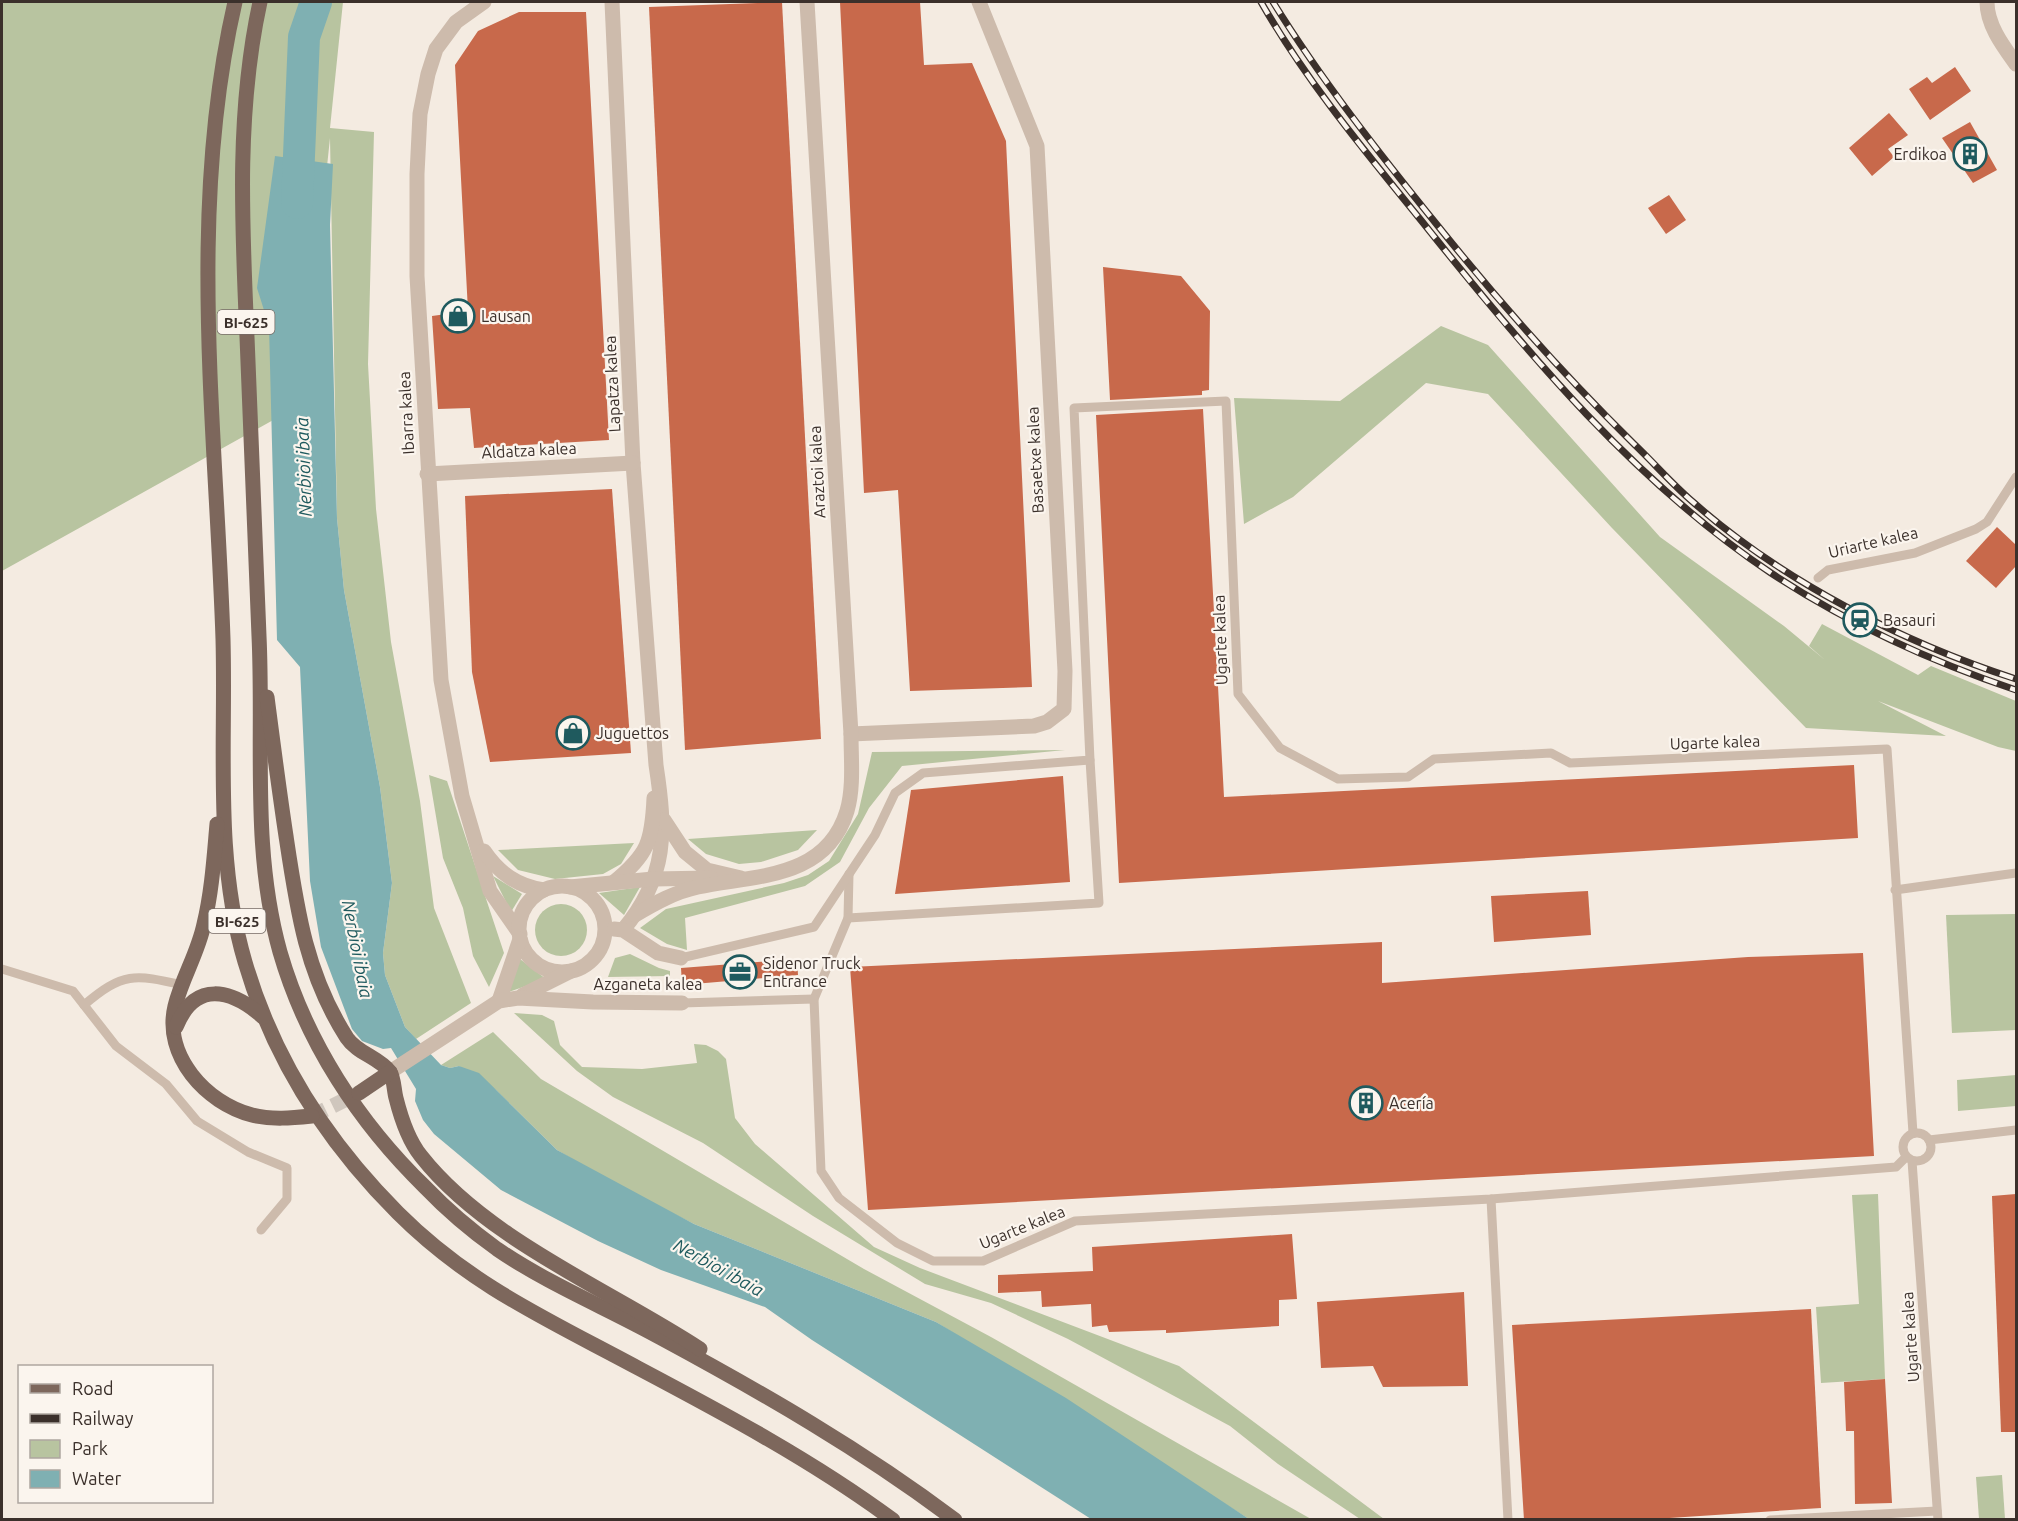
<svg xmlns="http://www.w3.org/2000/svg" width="2018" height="1521" viewBox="0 0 2018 1521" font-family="Ubuntu,sans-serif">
	<rect width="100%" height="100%" fill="#f4ebe1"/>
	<g fill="#b8c4a0">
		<polygon points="2,2 343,2 330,128 374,132 368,364 376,509 391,642 420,801 434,908 471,1003 416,1039 405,1027 385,975 383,953 392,883 380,787 344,590 337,518 330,138 302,404 2,571"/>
		<polygon points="1441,326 1488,345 1660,537 1784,626 1825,660 1809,646 1822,624 1918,675 1931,666 2016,701 2016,751 1998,747 1878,701 1946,736 1806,728 1612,528 1488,394 1426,383 1293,497 1244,524 1234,398 1340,401"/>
		<polygon points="1065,750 902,766 869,808 840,862 805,886 685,918 687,950 667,944 640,928 666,909 784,883 808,875 829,861 858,814 872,752"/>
		<polygon points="429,775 447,781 504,953 489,987 473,956 463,908 443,858"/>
		<polygon points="817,830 798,850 761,862 739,864 706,854 688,839"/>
		<polygon points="634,843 621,864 603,874 555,879 518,870 498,850"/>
		<polygon points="493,876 522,894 511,912"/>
		<polygon points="640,887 624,915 599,893"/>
		<circle cx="561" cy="930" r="26"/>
		<polygon points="2016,914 2016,1030 1952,1033 1946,915"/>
		<polygon points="630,954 659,968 670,971 670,976 608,977 615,958"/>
		<polygon points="520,959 546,979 503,994"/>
		<polygon points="514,1013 542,1015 554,1021 560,1045 582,1067 642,1069 697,1063 694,1044 706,1045 718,1051 726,1059 735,1118 755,1144 874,1247 920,1268 1179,1366 1384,1519 1360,1519 1278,1464 1230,1426 1068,1339 991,1303 925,1284 813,1216 703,1143 613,1097 577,1071"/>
		<polygon points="493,1032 541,1079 864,1269 991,1337 1311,1519 1249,1519 936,1322 694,1224 618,1186 557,1150 496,1090 459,1066 450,1068 441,1065"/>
		<polygon points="2016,1075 2016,1106 1958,1111 1957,1080"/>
		<polygon points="1878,1194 1885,1379 1821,1383 1816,1307 1859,1304 1852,1195"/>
		<polygon points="2002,1475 2005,1519 1979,1519 1976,1477"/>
	</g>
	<polygon fill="#7fb0b2" points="275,156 333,164 330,225 337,518 344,590 380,787 392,883 383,953 385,975 405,1027 441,1065 450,1068 459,1066 479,1073 557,1150 694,1224 936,1322 1066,1398 1249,1519 1091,1519 812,1340 765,1307 661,1270 598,1241 501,1190 434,1134 423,1120 415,1101 416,1089 391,1048 383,1049 362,1041 352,1029 321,947 310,881 300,667 277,640 269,326 257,288"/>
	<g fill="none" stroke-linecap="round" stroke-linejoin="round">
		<polyline stroke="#7fb0b2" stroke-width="32" points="297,203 304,37 316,2"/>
	</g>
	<g fill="#c8694b">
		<polygon points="782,2 821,739 685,750 649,7"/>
		<polygon points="840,2 920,2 924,65 972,63 1006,141 1032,687 910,691 898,490 864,493"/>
		<polygon points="519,12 586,12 609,440 474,448 470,408 438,409 432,316 468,311 455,65 478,31"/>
		<polygon points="1955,67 1971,91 1930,120 1909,89 1927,77 1932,83"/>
		<polygon points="1889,113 1908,135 1888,149 1894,157 1872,176 1849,148"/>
		<polygon points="1970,122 1997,170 1973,183 1942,138"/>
		<polygon points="1669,195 1686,220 1666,234 1648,208"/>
		<polygon points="1103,267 1181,276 1210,311 1209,390 1202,391 1202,395 1110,400"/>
		<polygon points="1203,409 1224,797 1854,765 1858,838 1119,883 1096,415"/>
		<polygon points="612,489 631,753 490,762 472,672 465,496"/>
		<polygon points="1997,527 2016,545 2016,566 1996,588 1966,561"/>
		<polygon points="1063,776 1070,882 895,894 911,790"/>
		<polygon points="1588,891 1591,935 1494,942 1491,896"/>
		<polygon points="1382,942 1382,983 1748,957 1863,953 1874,1156 868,1210 850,967"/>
		<polygon points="797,959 798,975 682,985 681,968"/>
		<polygon points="2016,1194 2016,1432 2001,1432 1992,1196"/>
		<polygon points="1292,1234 1297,1299 1279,1300 1279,1326 1166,1333 1166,1330 1109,1332 1107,1325 1092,1327 1091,1304 1042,1307 1041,1291 998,1293 998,1275 1093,1271 1092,1247"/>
		<polygon points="1464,1292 1468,1386 1383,1387 1373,1366 1321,1368 1317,1302"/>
		<polygon points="1811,1309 1821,1508 1639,1520 1524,1520 1512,1325"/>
		<polygon points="1885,1379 1892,1503 1855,1504 1854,1431 1846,1431 1844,1382"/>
	</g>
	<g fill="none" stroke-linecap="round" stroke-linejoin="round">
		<polyline stroke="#cfc6bd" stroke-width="15" stroke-dasharray="15 8" stroke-linecap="butt" points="312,1116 359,1093"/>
		<g stroke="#cdbbac" stroke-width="9">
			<polyline points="1818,578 1828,570 1915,553 1976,529 1987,522 2016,477"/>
			<polyline points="849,874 848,918 814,999 821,1171 839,1198 897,1243 933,1261 983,1261 1075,1221 1491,1199 1896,1167 1906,1157"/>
			<polyline points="1895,890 2016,873"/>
			<polyline points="848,918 1099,903 1090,760"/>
			<polyline points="681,958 814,927 875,835 895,793 923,773 1090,760 1074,408 1226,401 1238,694 1280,748 1338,779 1408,777 1434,759 1551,753 1570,763 1887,749 1913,1133"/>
			<polyline points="2,969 73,991 116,1046 166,1084 197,1121 248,1152 287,1168 287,1199 261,1230"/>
			<polyline points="682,1003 814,999"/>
			<path d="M84,1005C123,972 134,974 183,985"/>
			<circle cx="1917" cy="1147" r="14"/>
			<polyline points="1929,1140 2016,1130"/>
			<polyline points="1912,1161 1938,1520"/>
			<polyline points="1491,1199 1508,1520"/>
			<polyline points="1770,1520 1937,1511"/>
		</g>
		<g stroke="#cdbbac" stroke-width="15">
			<polyline points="484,2 456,22 436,49 428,74 420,114 417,174 417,276 441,680 462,796 490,891 520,934"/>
			<path d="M612,2L633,463L656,765C666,831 668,876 623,930"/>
			<path d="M1987,2C1987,25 2003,46 2016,64"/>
			<polyline points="427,474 633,463"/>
			<polyline points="851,734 1034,726 1047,722 1064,709 1065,671 1037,146 979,2"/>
			<polyline points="664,820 685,852 707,870 741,878"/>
			<path d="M484,851C499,873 517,886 544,890"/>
			<path d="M614,882C648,854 652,842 654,798"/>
			<circle cx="562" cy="929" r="43"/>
			<polyline points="570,887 653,879 711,878"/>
			<path d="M635,915C655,903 675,892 698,887C754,875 826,880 847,811C854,787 851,759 851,734L807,2"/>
			<polyline points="614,929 623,930 658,953 681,958"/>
			<polyline points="523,995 571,971"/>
			<polyline points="499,1001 520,939"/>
			<polyline points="390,1072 499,1001 518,998 593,1002 682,1003"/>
		</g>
		<g stroke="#7d675c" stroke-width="15">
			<path d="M235,2C187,210 216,428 223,639C226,747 214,857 245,962C273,1058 327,1142 398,1213C471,1286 549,1320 638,1368C725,1414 813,1461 893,1520"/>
			<path d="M260,2C236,112 242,225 247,337C251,436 255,536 259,636C264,741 251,849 280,952C306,1042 359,1123 426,1188C447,1210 472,1231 497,1249C548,1284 607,1308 661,1338C763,1393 862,1450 955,1520"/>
			<path d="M267,697C273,743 279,790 286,836C297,910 306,974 347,1038C357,1053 380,1058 390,1072C394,1078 394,1091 396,1098C401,1118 408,1140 421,1156C487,1240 612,1291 700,1349"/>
			<path d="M217,824C214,857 212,891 204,924C198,953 182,978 175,1006C163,1056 206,1103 252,1115C272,1120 292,1118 312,1116"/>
			<path d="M176,1027C195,980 231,989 263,1017"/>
			<polyline points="359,1093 390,1072"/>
		</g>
		<defs>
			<g id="rail">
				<path d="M1261,2C1308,84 1369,156 1428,229C1529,355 1636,483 1771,573C1847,623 1930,661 2016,690"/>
				<path d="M1273,2C1322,81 1379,153 1438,226C1499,302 1564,375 1634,444C1654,463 1672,484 1693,502C1782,581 1904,643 2016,679"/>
			</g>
		</defs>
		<use href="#rail" stroke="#3b302b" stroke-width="7"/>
		<use href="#rail" stroke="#fbf5ee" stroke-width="4.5" stroke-dasharray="14" stroke-linecap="butt"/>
	</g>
	<defs>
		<symbol id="building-ring" viewBox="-11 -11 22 22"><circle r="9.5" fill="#fbf5ee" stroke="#1f5a5e" stroke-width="1.5"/><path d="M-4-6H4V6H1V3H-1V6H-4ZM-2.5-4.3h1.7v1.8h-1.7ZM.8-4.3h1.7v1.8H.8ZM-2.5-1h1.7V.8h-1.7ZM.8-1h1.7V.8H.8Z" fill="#1f5a5e"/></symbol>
		<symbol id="shop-ring" viewBox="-11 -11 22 22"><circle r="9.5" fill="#fbf5ee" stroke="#1f5a5e" stroke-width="1.5"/><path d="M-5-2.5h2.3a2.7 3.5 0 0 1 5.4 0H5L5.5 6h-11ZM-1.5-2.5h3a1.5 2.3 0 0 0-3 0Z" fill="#1f5a5e"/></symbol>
		<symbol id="station-ring" viewBox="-11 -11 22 22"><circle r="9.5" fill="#fbf5ee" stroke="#1f5a5e" stroke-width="1.5"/><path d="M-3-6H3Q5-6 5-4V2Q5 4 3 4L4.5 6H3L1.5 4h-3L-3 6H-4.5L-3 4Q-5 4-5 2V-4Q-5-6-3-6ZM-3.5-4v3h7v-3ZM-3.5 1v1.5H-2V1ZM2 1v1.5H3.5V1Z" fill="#1f5a5e"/></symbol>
		<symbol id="office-ring" viewBox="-11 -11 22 22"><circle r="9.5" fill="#fbf5ee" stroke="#1f5a5e" stroke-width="1.5"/><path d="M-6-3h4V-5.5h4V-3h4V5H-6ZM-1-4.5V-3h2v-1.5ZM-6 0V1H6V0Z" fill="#1f5a5e"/></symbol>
	</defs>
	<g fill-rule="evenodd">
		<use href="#building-ring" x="1951" y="135" width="38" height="38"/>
		<use href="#shop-ring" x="439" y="297" width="38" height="38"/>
		<use href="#station-ring" x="1841" y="601" width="38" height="38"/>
		<use href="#shop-ring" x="554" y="714" width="38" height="38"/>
		<use href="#office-ring" x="721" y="953" width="38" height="38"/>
		<use href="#building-ring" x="1347" y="1084" width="38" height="38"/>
	</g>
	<g text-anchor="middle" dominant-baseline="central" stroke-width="4.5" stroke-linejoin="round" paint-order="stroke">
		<g fill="#fbf5ee" stroke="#756b66" stroke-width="1.5">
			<rect x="217.5" y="310" width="57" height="24" rx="4.5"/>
			<rect x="208.5" y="909" width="57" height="24" rx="4.5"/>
		</g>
		<g font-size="15" font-weight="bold" fill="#3b302b">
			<text x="246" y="322">BI-625</text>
			<text x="237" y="921">BI-625</text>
		</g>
		<g font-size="16" fill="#3b302b" stroke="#fbf5ee" text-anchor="start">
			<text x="1947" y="154" text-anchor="end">Erdikoa</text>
			<text x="481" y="316">Lausan</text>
			<text x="1883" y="620">Basauri</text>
			<text x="596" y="733">Juguettos</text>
			<text x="763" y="963">Sidenor Truck<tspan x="763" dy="18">Entrance</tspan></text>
			<text x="1389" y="1103">Acería</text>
		</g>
		<g font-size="16" fill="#3b302b" stroke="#fbf5ee">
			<text transform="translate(612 384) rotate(-93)">Lapatza kalea</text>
			<text transform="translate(406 413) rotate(-93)">Ibarra kalea</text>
			<text transform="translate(529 450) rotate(-3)">Aldatza kalea</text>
			<text transform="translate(1035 460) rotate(-93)">Basaetxe kalea</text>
			<text transform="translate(817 472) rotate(-93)">Araztoi kalea</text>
			<text transform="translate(1873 542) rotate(-13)">Uriarte kalea</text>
			<text transform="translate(1220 640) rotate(-92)">Ugarte kalea</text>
			<text transform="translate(1715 742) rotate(-2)">Ugarte kalea</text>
			<text x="648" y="984">Azganeta kalea</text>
			<text transform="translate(1022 1227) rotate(-22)">Ugarte kalea</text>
			<text transform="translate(1910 1337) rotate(-94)">Ugarte kalea</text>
		</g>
		<g font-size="18" font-style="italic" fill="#1f5a5e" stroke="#fbf5ee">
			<text transform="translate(303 467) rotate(-92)">Nerbioi ibaia</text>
			<text transform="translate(358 949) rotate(79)">Nerbioi ibaia</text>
			<text transform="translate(719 1267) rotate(29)">Nerbioi ibaia</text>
		</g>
	</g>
	<rect width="2018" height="1521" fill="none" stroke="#3b302b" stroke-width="6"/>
	<rect x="18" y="1365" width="195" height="138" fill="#fbf5ee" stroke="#aea6a0" stroke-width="1.5"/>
	<rect x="30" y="1384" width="30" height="9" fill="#7d675c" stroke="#aea6a0" stroke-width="1.5"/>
	<text x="72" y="1395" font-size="18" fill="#3b302b">Road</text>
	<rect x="30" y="1414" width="30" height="9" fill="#3b302b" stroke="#aea6a0" stroke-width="1.5"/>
	<text x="72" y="1425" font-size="18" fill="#3b302b">Railway</text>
	<rect x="30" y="1440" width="30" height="18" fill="#b8c4a0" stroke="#aea6a0" stroke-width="1.5"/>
	<text x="72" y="1455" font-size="18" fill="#3b302b">Park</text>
	<rect x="30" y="1470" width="30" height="18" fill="#7fb0b2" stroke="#aea6a0" stroke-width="1.5"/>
	<text x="72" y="1485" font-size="18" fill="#3b302b">Water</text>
</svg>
